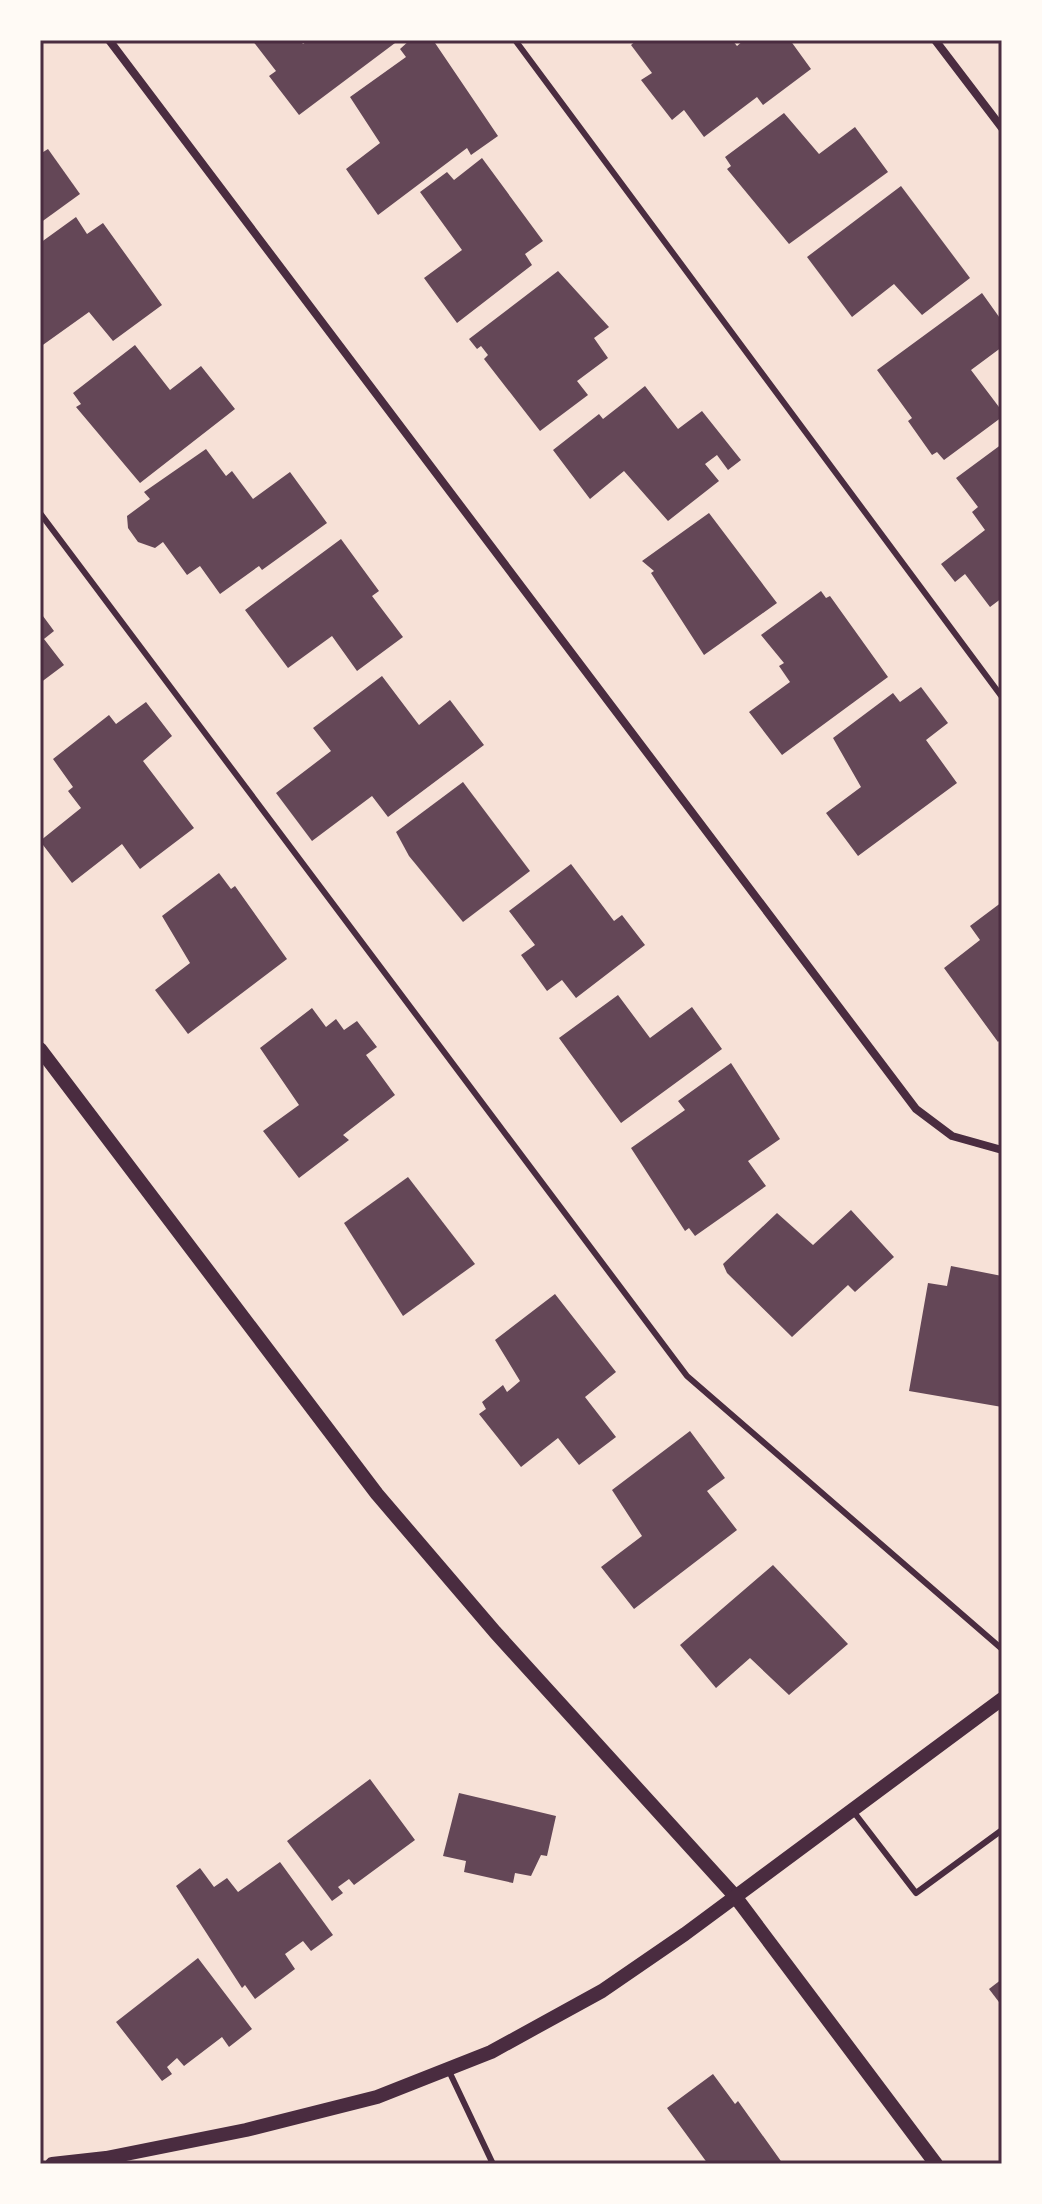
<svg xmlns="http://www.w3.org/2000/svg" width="1042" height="2204" viewBox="0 0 1042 2204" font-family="Rubik,sans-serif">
	<rect width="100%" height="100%" fill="#f7e1d7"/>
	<g fill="#644757">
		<polygon points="252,40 300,40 303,44 309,40 399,40 299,115 269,76 276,71"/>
		<polygon points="410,40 433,40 498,136 471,155 467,148 378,215 346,169 380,143 350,97 406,57 400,49"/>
		<polygon points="637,40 732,40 737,46 744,40 790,40 811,69 763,105 757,97 704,137 684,110 672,120 641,80 652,73 631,45"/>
		<polygon points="784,113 819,154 855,127 888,172 789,244 727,169 731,166 725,157"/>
		<polygon points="48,149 80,194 40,223 40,154"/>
		<polygon points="482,158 543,241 525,254 532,265 457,323 424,278 462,250 420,192 447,172 454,180"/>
		<polygon points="901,186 970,278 922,315 894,284 852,317 807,257"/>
		<polygon points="76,217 87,234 103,223 162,305 113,341 89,312 40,347 40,243"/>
		<polygon points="558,271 609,327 594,338 608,358 577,381 588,395 540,431 484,359 488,355 481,346 477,349 469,339"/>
		<polygon points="982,293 1002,321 1002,347 971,370 1002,411 1002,417 944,460 937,452 932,455 908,421 912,418 877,370"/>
		<polygon points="135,345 170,390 201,366 235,409 140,483 76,407 81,404 73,393"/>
		<polygon points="645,386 678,429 702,411 741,460 728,470 717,455 705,464 719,481 668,521 624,471 590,499 553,450 599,414 603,419"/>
		<polygon points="1002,444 1002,598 990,607 965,574 955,582 941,564 985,530 972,512 978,507 956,478"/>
		<polygon points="206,449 226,476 232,471 253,499 290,472 327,523 262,570 259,566 220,594 200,566 187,575 163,542 155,548 138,542 128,528 127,516 150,499 144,492"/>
		<polygon points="709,513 777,603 704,655 651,573 654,571 642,561"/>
		<polygon points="341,539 379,591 372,596 403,637 357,671 332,636 288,668 245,610"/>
		<polygon points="821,591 826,598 830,596 888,677 782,755 749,712 790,682 779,666 784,663 761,635"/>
		<polygon points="40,612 54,631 44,639 64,665 40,683"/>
		<polygon points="382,676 419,725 450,700 484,745 388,817 372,796 312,841 276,793 331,751 313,728"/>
		<polygon points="921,687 948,723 926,740 957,783 858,856 826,813 861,787 833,738 893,693 900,702"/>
		<polygon points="146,702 172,736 143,761 194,828 140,869 122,844 72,883 40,841 81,808 68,791 73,787 53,759 109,715 116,724"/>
		<polygon points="463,782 530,871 463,922 409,856 396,832"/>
		<polygon points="571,864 614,921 622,915 645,945 576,998 562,980 547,991 521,955 535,945 509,911"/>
		<polygon points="219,873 231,889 235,886 287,959 188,1034 155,990 190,963 162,916"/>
		<polygon points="1002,902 1002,1038 998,1042 944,968 980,940 970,926"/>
		<polygon points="618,995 650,1038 692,1007 722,1049 621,1123 559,1038"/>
		<polygon points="312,1008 326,1027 336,1019 344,1030 357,1021 377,1047 366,1055 395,1095 343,1135 349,1140 299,1178 263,1131 299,1105 260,1048"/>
		<polygon points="731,1063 780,1139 748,1161 766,1186 695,1236 689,1228 685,1231 631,1148 685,1110 678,1101"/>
		<polygon points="408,1177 475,1264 403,1316 344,1223"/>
		<polygon points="851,1210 894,1257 855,1292 848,1285 792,1337 727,1273 723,1264 777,1213 813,1245"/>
		<polygon points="951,1266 1002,1276 1002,1407 909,1391 928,1283 947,1286"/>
		<polygon points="555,1294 616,1372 585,1397 616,1437 579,1465 558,1438 521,1467 479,1414 486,1409 482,1402 503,1385 507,1392 520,1381 495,1340"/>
		<polygon points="690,1431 725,1478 707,1491 737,1530 634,1609 601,1567 642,1536 612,1490"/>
		<polygon points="773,1565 848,1644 789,1695 750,1658 716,1688 680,1645"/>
		<polygon points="370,1779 415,1840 354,1885 349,1879 338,1887 343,1893 332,1901 287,1841"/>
		<polygon points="459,1793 556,1816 547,1856 541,1855 531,1876 515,1873 513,1883 464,1872 466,1861 443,1856"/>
		<polygon points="280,1862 333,1935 311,1951 303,1941 285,1954 295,1969 255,1999 245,1985 242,1988 176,1886 200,1868 214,1887 227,1878 238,1892"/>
		<polygon points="198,1958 252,2029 229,2047 222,2037 184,2066 177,2058 167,2067 172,2074 162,2081 116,2022"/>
		<polygon points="1002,1979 1002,2006 989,1989"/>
		<polygon points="713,2074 735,2104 738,2101 783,2164 708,2164 667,2108"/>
	</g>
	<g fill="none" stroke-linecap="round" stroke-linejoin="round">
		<g stroke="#4a2c40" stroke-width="6">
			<polyline points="515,40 1002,697"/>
			<polyline points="40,513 687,1376 1002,1649"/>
			<polyline points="853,1811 916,1893 1002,1830"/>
			<polyline points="448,2069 493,2164"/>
		</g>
		<g stroke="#4a2c40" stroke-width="8">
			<polyline points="109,40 916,1109 952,1136 1002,1150"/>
			<polyline points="935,40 1002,128"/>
		</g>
		<g stroke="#4a2c40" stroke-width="14">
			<polyline points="40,1049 377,1494 495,1632 734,1895 936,2164"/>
			<polyline points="52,2164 106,2158 246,2130 377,2097 491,2052 602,1991 685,1934 1002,1699"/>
		</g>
	</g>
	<rect width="1042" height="2204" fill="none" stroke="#fffaf5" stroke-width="84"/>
	<rect x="42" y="42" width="958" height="2120" fill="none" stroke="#4a2c40" stroke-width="3"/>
</svg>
